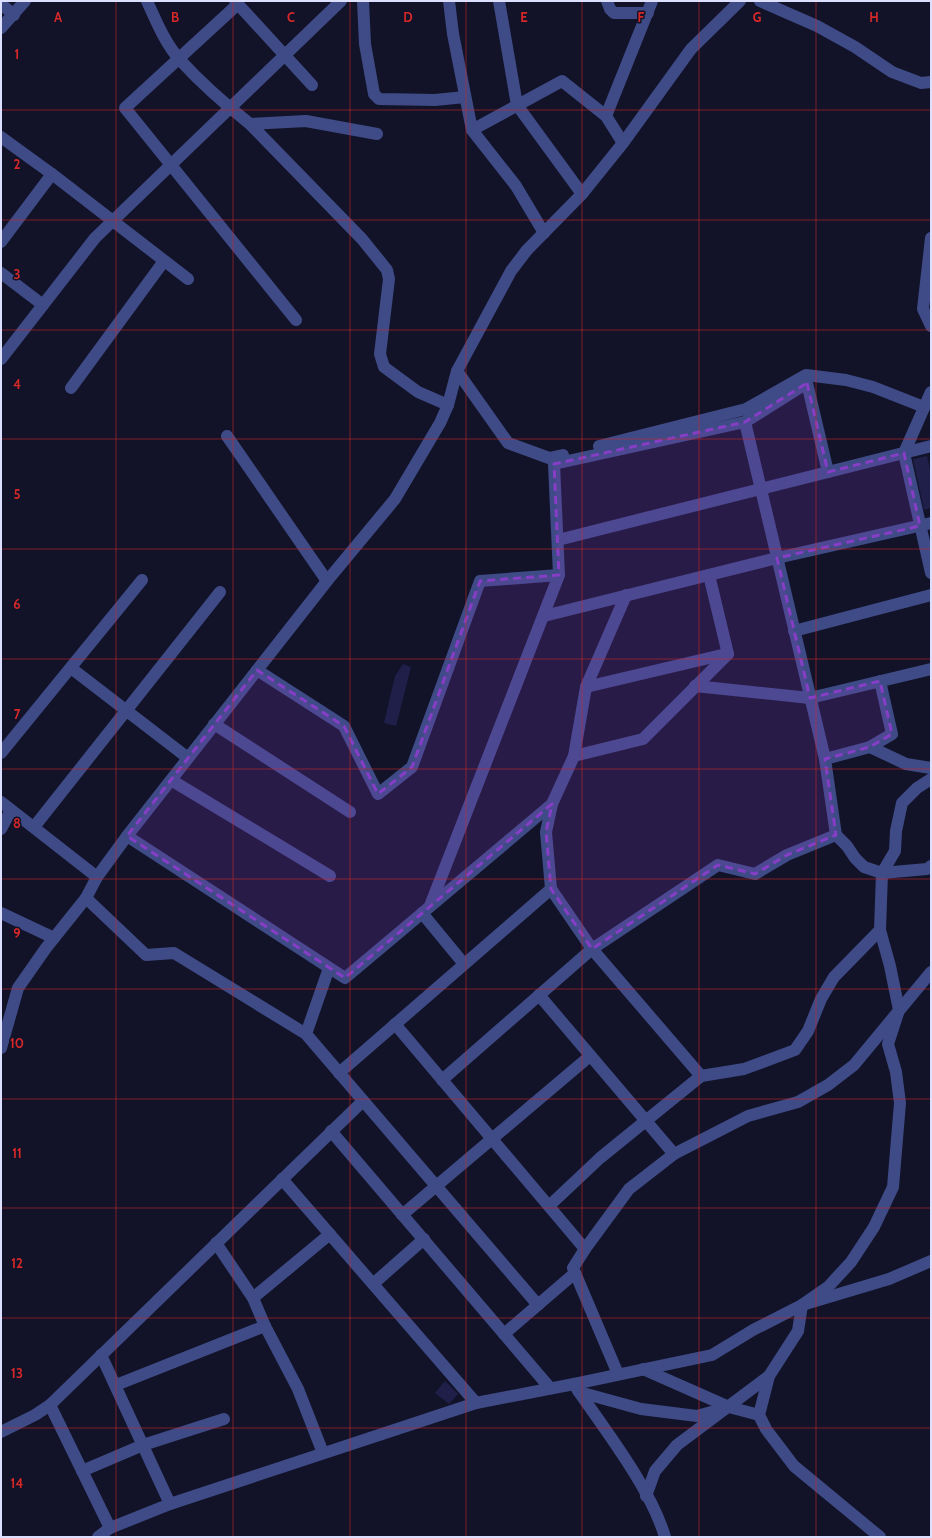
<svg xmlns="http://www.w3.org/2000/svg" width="932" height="1538" viewBox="0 0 932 1538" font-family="Cabin,sans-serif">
	<rect width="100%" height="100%" fill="#121329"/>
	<g fill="#1f1f49">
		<polygon points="927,456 931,473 931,508 924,510 913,459"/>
		<polygon points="403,664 411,667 396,726 384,723 395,676"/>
		<polygon points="445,1381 458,1394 449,1404 435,1393"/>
	</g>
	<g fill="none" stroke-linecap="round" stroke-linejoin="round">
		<g stroke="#3f4b86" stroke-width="12">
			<path d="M147,1C156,21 165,43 180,60C201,83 226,105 250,124L362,239L387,270L389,279L380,354L384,367L418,392L448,405"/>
			<polyline points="235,1 312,85"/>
			<polyline points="363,1 365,44 374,94 379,99 435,100 465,97"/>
			<polyline points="449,1 453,34 472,130 516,186 544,233"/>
			<polyline points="499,1 517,105 582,194"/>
			<polyline points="607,1 610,9 614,13 648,13"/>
			<polyline points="760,1 817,26 855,47 892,72 921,83 931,82"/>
			<polyline points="1,4 14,15"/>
			<polyline points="238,4 125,108 296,320"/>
			<polyline points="1,28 25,1"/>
			<polyline points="606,116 652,1"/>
			<polyline points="250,124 306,121 377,134"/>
			<polyline points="472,130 562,81 606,116 623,143"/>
			<polyline points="1,137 52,174 188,279"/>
			<polyline points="931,238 923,309 931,326"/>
			<polyline points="1,242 52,174"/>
			<polyline points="1,273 43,305"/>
			<polyline points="1,359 95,238 341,1"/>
			<polyline points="457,371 508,443 549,458 563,455"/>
			<polyline points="71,388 164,261"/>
			<polyline points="931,392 904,453 931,573"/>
			<polyline points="745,422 825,759 836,835 847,846 855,858 864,867 882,873 927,869 931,866"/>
			<polyline points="227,436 327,581"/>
			<polyline points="599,446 746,409 806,375 846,380 873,387 924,407"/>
			<polyline points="558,540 931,446"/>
			<polyline points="709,575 728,654"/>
			<polyline points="544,616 777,558 931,523"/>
			<polyline points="794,631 931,595"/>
			<polyline points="71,668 188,758"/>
			<polyline points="257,670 344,726 378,794 412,767 480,581 559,575"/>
			<polyline points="695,686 810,698 931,669"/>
			<polyline points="586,687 726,654"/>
			<polyline points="214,724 350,812"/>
			<polyline points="870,747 892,734 880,681"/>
			<polyline points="1,753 142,580"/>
			<polyline points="574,756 643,739 728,654"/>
			<polyline points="825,759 870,747 906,764 931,768"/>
			<polyline points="171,780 330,876"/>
			<polyline points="1,802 97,877"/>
			<polyline points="34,827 220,592"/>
			<polyline points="1,829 11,810"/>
			<polyline points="127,836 345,978 552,804"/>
			<polyline points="86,898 146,955 174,953 306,1034 538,1305"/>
			<polyline points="430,906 559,575 554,464 745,422 807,383 828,472"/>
			<polyline points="1,913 54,938"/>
			<polyline points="422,913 464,964"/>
			<polyline points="880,930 890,966 899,1010 888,1044 896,1072 900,1103 893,1187 874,1227 851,1262 828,1287 802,1305 798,1331 769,1376 759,1415 766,1429 794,1466 880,1537"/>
			<polyline points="539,995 674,1154"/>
			<polyline points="395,1024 585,1249"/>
			<polyline points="306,1034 329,968"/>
			<polyline points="1,1048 18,988 46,948 86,898 97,877 127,836 327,581 395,499 440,423 448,405 457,371 511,271 527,250 582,194 623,143 691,49 740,1"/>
			<polyline points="339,1073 551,889"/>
			<polyline points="701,1076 744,1069 795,1050 808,1031 821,999 834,977 880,930 882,873 895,851 896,831 902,803 917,788 931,779"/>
			<polyline points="442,1080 592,949 718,865 755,874 787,855 836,835"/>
			<polyline points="331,1131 550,1388"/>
			<polyline points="282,1179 476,1403"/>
			<polyline points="549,1206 600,1158 701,1076 592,949 551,889 546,832 552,804 574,756 586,687 626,595"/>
			<polyline points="402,1215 590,1056"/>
			<polyline points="216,1243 253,1298 265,1326 298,1389 323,1453"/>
			<polyline points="373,1284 424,1239"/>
			<polyline points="253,1298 330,1234"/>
			<polyline points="504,1334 575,1273"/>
			<polyline points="101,1355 170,1504"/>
			<polyline points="643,1369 729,1407"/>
			<polyline points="618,1374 573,1268 585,1249 629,1189 674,1154 748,1116 798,1102 828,1085 854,1065 931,972"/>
			<polyline points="116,1385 265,1326"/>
			<path d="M577,1389C606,1431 651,1489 665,1537"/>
			<polyline points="579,1392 641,1409 697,1416 729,1407 759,1415"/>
			<polyline points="50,1405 110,1528"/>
			<polyline points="1,1432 35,1415 50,1405 363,1101"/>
			<polyline points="82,1471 143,1445 224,1419"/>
			<polyline points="646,1496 655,1471 677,1445 769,1376"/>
			<polyline points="98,1537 110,1528 170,1504 476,1403 574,1384 712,1355 753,1330 802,1305 889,1279 931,1261"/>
		</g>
	</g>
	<path fill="#853ec5" fill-opacity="0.2" stroke="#853ec5" stroke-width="3" stroke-dasharray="8 5" stroke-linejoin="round" d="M807,383L828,472L904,453L920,526L777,558L810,698L880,681L892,734L870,747L825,759L836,835L787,855L755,874L718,865L592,949L551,889L546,832L552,804L345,978L127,836L257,670L344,726L378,794L412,767L480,581L559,575L554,464L745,422Z"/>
	<path fill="none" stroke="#d62828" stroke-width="1" stroke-opacity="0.55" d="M116,1V1537M233,1V1537M350,1V1537M466,1V1537M582,1V1537M699,1V1537M816,1V1537M1,110H931M1,220H931M1,330H931M1,439H931M1,549H931M1,659H931M1,769H931M1,879H931M1,989H931M1,1099H931M1,1208H931M1,1318H931M1,1428H931"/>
	<g font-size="13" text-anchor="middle" font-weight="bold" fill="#d62828" stroke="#121329" stroke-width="3" stroke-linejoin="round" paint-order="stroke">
		<text x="58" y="22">A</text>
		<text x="175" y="22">B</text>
		<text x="291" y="22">C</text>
		<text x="408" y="22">D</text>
		<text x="524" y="22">E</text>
		<text x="641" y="22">F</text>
		<text x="757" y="22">G</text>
		<text x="874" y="22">H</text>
		<text x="17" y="59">1</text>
		<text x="17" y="169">2</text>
		<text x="17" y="279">3</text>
		<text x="17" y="389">4</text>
		<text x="17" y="499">5</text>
		<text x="17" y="609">6</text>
		<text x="17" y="719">7</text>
		<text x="17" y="828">8</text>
		<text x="17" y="938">9</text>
		<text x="17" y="1048">10</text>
		<text x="17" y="1158">11</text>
		<text x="17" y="1268">12</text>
		<text x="17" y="1378">13</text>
		<text x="17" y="1488">14</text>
	</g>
	<rect width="932" height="1538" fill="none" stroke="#dcdffd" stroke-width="4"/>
</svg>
